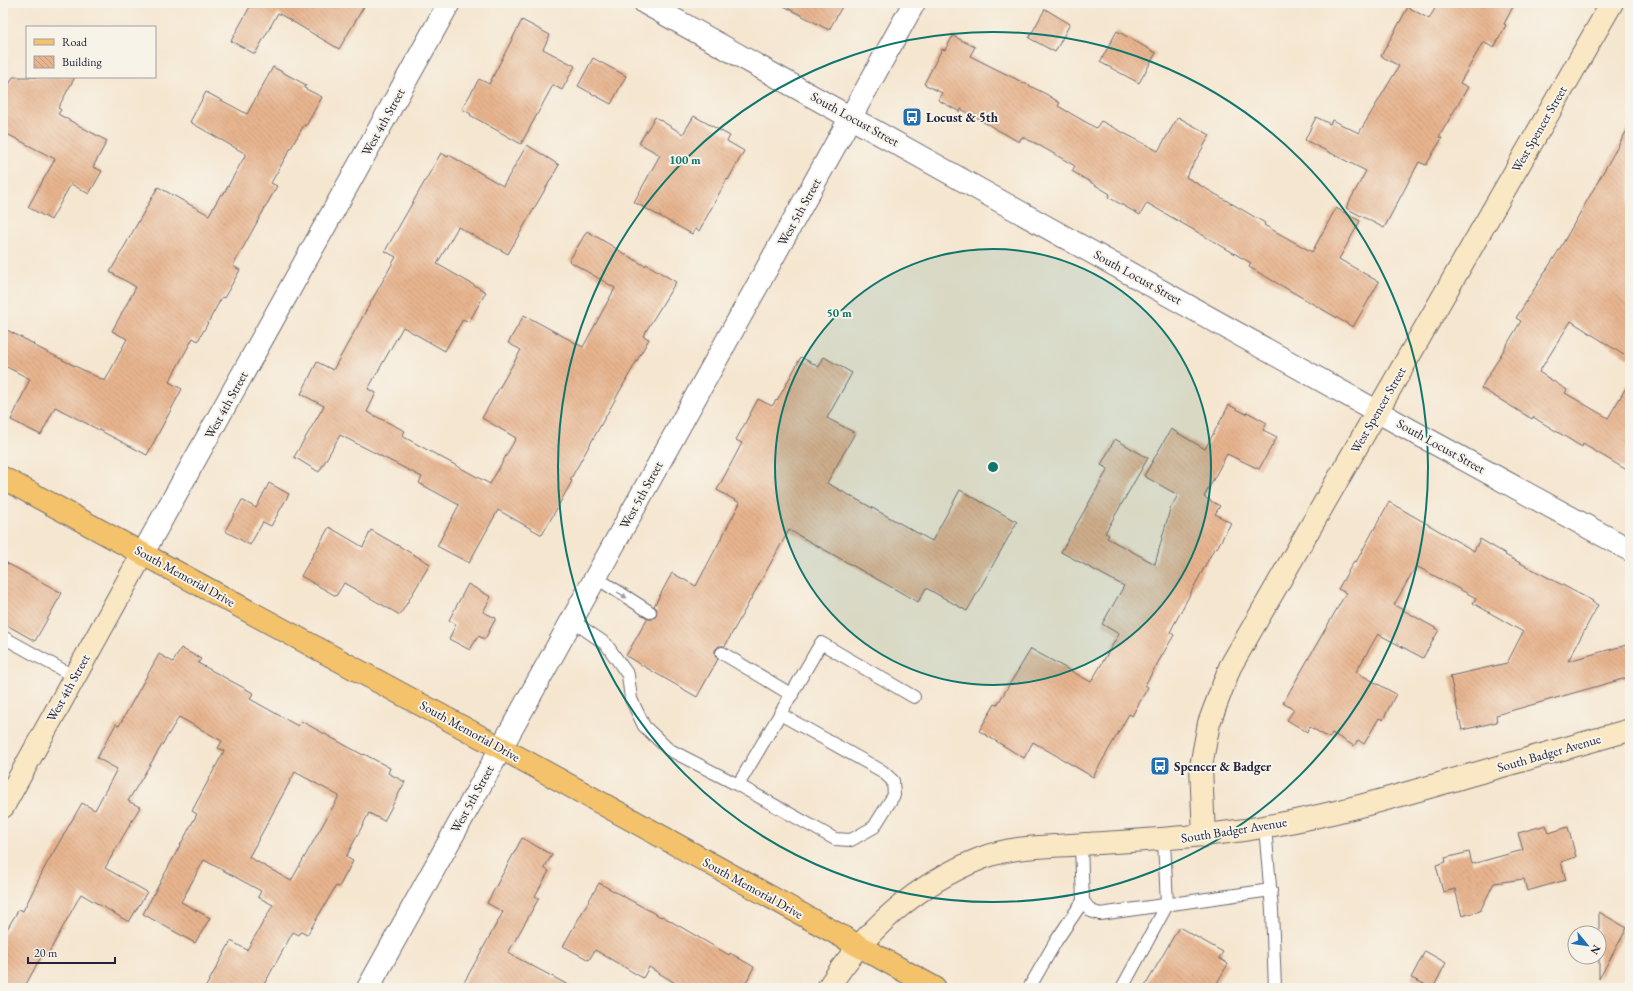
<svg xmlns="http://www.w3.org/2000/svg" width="1633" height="991" viewBox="0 0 1633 991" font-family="'EB Garamond',serif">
	<defs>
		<pattern id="building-back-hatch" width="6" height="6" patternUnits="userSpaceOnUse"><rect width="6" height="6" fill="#e7b48e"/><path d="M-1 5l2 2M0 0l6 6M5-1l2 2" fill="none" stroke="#c69a7b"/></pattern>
	</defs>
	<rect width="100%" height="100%" fill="#f7f3e8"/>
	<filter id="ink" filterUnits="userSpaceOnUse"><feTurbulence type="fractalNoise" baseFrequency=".025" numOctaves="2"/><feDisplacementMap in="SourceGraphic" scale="8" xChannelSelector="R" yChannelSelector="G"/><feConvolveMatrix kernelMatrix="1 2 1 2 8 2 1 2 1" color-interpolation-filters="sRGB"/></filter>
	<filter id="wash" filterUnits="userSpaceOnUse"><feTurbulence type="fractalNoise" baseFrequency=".012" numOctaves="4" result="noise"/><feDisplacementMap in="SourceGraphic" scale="16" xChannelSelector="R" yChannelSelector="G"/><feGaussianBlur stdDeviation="0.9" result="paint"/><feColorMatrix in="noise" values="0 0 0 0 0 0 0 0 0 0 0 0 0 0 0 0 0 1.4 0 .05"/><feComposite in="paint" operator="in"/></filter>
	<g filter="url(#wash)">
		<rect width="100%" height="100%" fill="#f5e6d0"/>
		<g id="blocks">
			<g fill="url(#building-back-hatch)" fill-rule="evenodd">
				<polygon points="252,3 366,3 339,49 278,13 255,54 231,41"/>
				<polygon points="778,3 844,3 829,30"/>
				<polygon points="1438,3 1515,3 1504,24 1506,25 1494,48 1483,42 1460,83 1468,87 1439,137 1442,138 1426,165 1419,162 1384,228 1346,208 1366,171 1305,140 1316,117 1330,124 1332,120 1359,133 1399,66 1381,56 1408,7 1429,19"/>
				<polygon points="1045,9 1070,24 1055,52 1029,38"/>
				<polygon points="522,20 550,35 543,49 575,66 562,90 553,85 521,144 470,115 471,114 462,109 479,79 489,84"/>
				<polygon points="1117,31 1156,53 1139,83 1100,62"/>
				<polygon points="953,36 975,47 970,56 1046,94 1060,103 1058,106 1096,128 1101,121 1158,151 1178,117 1210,135 1186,177 1265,223 1264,225 1312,252 1336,208 1360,221 1339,259 1379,282 1353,327 1249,267 1251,263 1147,203 1140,215 1108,197 1110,194 1072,171 1075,166 1037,144 1022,137 1019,142 961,109 960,112 938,100 942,93 924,84 942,49 945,50"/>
				<polygon points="593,58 626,76 611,104 578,86"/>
				<polygon points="273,67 306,85 304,88 322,97 306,126 304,125 271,183 277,186 234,264 233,266 240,270 224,298 222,297 198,341 193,338 169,382 182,389 147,455 55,407 41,435 11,420 30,379 3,365 3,328 34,344 33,345 105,381 127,339 112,331 136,287 110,272 158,187 209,215 221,194 223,195 246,154 190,122 206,92 247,114"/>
				<polygon points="13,77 75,77 58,108 61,110 58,114 107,141 93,167 102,171 89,194 71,184 51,220 28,207 55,159 3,132 3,96"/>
				<polygon points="694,116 730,136 727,141 744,151 728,180 727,179 699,231 695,229 692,234 634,202 660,155 639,143 655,117 683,134"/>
				<polygon points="1630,125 1630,359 1571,321 1539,372 1567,390 1565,393 1608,418 1630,381 1630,472 1583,444 1582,447 1533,417 1532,419 1481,388 1521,321 1516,318 1559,250"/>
				<polygon points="527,145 559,165 508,254 458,227 437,264 486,292 469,322 463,319 445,351 403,327 368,389 376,393 367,412 405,431 402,436 490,484 516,438 482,418 521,350 508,343 524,315 583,347 615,288 569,261 587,231 645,266 646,264 676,282 643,336 649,339 570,480 572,481 542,535 498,510 469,563 437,546 459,505 419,483 422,477 340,435 319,472 294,457 324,406 301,394 317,362 333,370 396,257 385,251 441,153 448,157 449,155 503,186"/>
				<polygon points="801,357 819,367 824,357 852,373 827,418 855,433 827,483 932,541 960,490 1017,522 967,611 926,588 918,602 789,530 725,646 719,646 715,650 715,656 718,659 697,697 626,656 647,619 653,619 656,616 657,609 654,606 672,573 696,586 740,503 717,490 742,443 736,440 758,399 772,406 776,400 777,401"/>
				<polygon points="1229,405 1246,414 1247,412 1267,423 1263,430 1277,437 1259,469 1227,454 1204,497 1220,506 1215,514 1231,523 1217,548 1215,547 1170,632 1174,635 1145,685 1148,687 1132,716 1129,714 1093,777 1033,742 1024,758 979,731 995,704 997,705 1031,649 1091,682 1119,634 1102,624 1124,586 1061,552 1108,469 1101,465 1115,439 1148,458 1105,533 1109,535 1107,538 1155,564 1170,509 1178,495 1144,476 1171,429 1205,449"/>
				<polygon points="269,483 289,494 271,526 263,522 250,545 225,531 242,500 256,508"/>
				<polygon points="1389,502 1474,551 1480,539 1506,554 1505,555 1593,601 1592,602 1598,605 1568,661 1630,644 1630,677 1496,715 1497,722 1462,730 1450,676 1507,663 1523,632 1473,603 1476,598 1416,566 1394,605 1439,630 1423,658 1378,634 1356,672 1396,694 1383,720 1379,718 1364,744 1358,740 1354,746 1332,733 1329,738 1310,727 1307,732 1287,720 1294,710 1283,703 1346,593 1338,589 1354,561 1356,562"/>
				<polygon points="329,527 363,547 371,530 430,564 400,615 344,583 336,596 301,576"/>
				<polygon points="3,561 62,593 35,641 3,623"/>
				<polygon points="468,584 491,597 483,612 496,618 485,639 478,636 470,650 449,639 456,624 449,620"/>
				<path d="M181,648L201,659L198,663L253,693L250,699L298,726L301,721L363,755L364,754L390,768L388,773L405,782L384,821L369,813L346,857L353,861L339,887L336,886L307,935L301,932L299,935L293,932L262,988H205L231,941L247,950L273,905L258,897L261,891L204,860L181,902L210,918L195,943L143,914L197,814L192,811L224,751L218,748L222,741L179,717L128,801L140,807L105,868L147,892L129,922L81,894L47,956L43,953L24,988H3V936L19,909L23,911L46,865L82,803L95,810L117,769L97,758L116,724L119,726L159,654L173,662ZM295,772L339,796L291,881L249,857Z"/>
				<polygon points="1546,825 1549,833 1568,827 1576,857 1561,862 1566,880 1527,891 1524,879 1494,883 1480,911 1462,916 1455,889 1443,892 1436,865 1446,862 1445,858 1469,852 1472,864 1523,850 1518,833"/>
				<polygon points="522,838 552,855 544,868 549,871 535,896 539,898 508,953 574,988 461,988 503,912 487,903"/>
				<polygon points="599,883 661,917 662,916 729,955 730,953 754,967 743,988 683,988 649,967 643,978 595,950 589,960 563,946"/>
				<polygon points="1599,912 1627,928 1599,979"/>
				<polygon points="1179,927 1223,952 1219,958 1228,964 1214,988 1144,988"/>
				<polygon points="1425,951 1446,963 1433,988 1411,978"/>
			</g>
		</g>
	</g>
	<g filter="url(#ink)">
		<use href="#blocks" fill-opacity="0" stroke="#6c676f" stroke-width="1"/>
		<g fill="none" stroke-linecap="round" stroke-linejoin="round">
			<defs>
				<g id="lane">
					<polyline points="595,577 650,612"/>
					<polyline points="571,620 606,644 628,675 631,699 644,726 668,749 738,785 835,839 851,840 874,827 894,795 893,781 882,771 780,714 738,785"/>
					<polyline points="3,637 75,677"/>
					<polyline points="722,653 792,695"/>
					<polyline points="780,714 821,643 914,697"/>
					<polyline points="1265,827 1272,910 1275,988"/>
					<polyline points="1081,845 1083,901 1091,911 1100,914 1271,890"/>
					<polyline points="1029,988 1056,941 1083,901"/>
					<polyline points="1122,988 1167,905 1164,840"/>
				</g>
				<g id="street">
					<polyline points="645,3 1414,432 1630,550"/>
					<polyline points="143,553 449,3"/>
					<polyline points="368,988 914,3"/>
				</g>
				<g id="secondary">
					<polyline points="3,807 143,553"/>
					<polyline points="1204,836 1201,766 1209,723 1230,667 1612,3"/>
					<path d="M828,988C865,930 918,883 982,858C1015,845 1051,847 1085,844C1145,840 1204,837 1263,827C1335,815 1405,794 1474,774C1526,759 1578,745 1630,730"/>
				</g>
				<polyline id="primary" points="3,478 536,767 935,988"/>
			</defs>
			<use href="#lane" stroke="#6c676f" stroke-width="14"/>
			<use href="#street" stroke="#6c676f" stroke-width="24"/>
			<use href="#secondary" stroke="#6c676f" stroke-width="24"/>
			<use href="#primary" stroke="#6c676f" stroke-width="24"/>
			<use href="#lane" stroke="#fff" stroke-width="12"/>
			<use href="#street" stroke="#fff" stroke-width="22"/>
			<use href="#secondary" stroke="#fae7c3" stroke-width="22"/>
			<use href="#primary" stroke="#f3c26a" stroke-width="22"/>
		</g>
		<defs><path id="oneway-solid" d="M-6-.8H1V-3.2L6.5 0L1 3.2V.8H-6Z"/></defs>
		<use fill="#9c9ca7" href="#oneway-solid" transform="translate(622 595) rotate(32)"/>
	</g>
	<circle cx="993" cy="467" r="218" fill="#0f766e" fill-opacity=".12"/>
	<g fill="none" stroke="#0f766e" stroke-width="2">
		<circle cx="993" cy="467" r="218"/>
		<circle cx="993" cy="467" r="435"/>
	</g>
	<defs>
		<symbol id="bus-square" viewBox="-11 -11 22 22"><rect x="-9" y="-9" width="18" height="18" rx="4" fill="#1f6fb2" stroke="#f7f3e8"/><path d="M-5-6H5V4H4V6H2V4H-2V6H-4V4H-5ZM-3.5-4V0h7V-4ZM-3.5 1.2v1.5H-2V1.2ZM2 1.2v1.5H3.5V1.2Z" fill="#fff"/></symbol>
	</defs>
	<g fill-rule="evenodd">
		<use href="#bus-square" x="901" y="106" width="22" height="22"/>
		<use href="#bus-square" x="1149" y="755" width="22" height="22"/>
	</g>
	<g text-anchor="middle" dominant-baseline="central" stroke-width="4" stroke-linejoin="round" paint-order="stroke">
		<g font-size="13" font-weight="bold" fill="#22223b" stroke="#f7f3e8" text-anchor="start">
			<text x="926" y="117">Locust &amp; 5th</text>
			<text x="1174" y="766">Spencer &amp; Badger</text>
		</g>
		<g font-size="13" fill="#22223b" stroke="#f7f3e8">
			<text transform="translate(855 119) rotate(29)">South Locust Street</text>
			<text transform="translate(383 122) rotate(-61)">West 4th Street</text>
			<text transform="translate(1539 129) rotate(-60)">West Spencer Street</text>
			<text transform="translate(799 212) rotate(-61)">West 5th Street</text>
			<text transform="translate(1138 277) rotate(29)">South Locust Street</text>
			<text transform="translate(226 405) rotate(-61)">West 4th Street</text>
			<text transform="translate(1378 410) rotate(-60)">West Spencer Street</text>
			<text transform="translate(1441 446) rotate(29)">South Locust Street</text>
			<text transform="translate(641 495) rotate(-61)">West 5th Street</text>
			<text transform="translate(185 576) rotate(29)">South Memorial Drive</text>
			<text transform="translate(68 688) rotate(-61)">West 4th Street</text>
			<text transform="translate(470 731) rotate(29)">South Memorial Drive</text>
			<text transform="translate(1549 753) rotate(-16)">South Badger Avenue</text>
			<text transform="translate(472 799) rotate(-61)">West 5th Street</text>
			<text transform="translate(1234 830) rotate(-9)">South Badger Avenue</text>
			<text transform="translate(753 888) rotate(29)">South Memorial Drive</text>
		</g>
	</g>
	<circle cx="993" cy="467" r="6" fill="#0f766e" stroke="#f7f3e8" stroke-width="2"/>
	<g font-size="12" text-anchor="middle" font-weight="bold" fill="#0f766e" stroke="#f7f3e8" stroke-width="4" stroke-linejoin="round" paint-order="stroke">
		<text x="685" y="164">100 m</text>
		<text x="839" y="317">50 m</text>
	</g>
	<rect width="1633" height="991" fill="none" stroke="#f7f3e8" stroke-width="16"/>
	<rect x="26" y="26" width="130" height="52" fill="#f7f3e8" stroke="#a29fa3"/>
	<rect x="34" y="39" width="20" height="6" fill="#f3c26a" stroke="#a29fa3"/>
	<text x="62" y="46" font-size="12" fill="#22223b">Road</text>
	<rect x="34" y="56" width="20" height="12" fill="url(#building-back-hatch)" stroke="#a29fa3"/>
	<text x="62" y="66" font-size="12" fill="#22223b">Building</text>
	<g transform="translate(1587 945) rotate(119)"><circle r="19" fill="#f7f3e8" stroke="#a29fa3"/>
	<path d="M0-3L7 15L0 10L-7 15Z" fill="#1f6fb2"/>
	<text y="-6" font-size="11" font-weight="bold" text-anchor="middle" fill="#22223b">N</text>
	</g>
	<path d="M28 957v6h87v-6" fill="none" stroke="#22223b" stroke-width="2"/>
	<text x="34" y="957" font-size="12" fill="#22223b" stroke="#f7f3e8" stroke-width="3" paint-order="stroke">20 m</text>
</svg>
